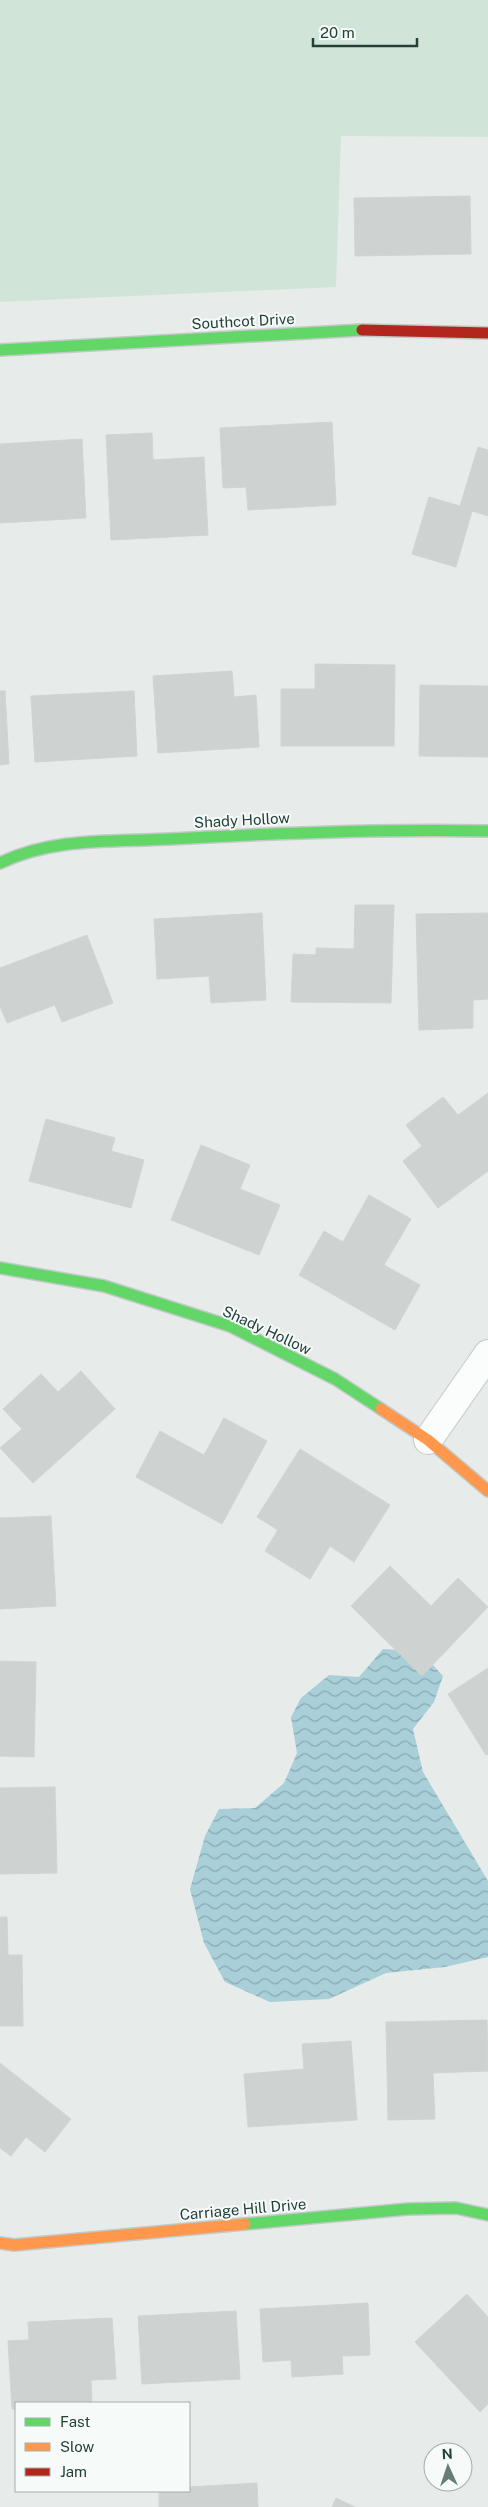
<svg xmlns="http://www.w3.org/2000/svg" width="488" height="2507" viewBox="0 0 488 2507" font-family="'Public Sans',sans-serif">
	<defs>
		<pattern id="water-waves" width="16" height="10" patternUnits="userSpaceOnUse" patternTransform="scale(1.25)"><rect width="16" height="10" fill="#a9cfd9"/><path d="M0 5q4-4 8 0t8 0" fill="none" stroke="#89a9b1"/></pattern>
	</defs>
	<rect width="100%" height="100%" fill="#e7ecea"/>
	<polygon fill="#d0e5d8" points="0,0 488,0 488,137 341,136 336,287 0,302"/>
	<polygon fill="url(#water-waves)" points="383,1649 420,1651 443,1676 434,1702 413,1729 423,1772 488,1881 488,1957 445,1967 386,1973 329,1999 270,2002 225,1982 204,1943 190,1889 205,1836 219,1809 255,1808 284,1783 297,1753 291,1717 301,1698 329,1675 359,1677"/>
	<g fill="#ced3d1" stroke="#d0d5d3">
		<polygon points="470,196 471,254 355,256 354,198"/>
		<polygon points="332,422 336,505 248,510 246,487 223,488 220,428"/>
		<polygon points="152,433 153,460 204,457 208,535 111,540 106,435"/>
		<polygon points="82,439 86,518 0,523 0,444"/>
		<polygon points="478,447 488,450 488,516 472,511 456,567 412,554 429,497 460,506"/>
		<polygon points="315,664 395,665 394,746 281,746 281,689 315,689"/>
		<polygon points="232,671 234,697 256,695 259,747 158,753 153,676"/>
		<polygon points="420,685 488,686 488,757 419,756"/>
		<polygon points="0,691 5,691 9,764 0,765"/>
		<polygon points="134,691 137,756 35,762 31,696"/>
		<polygon points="355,905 394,905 391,1003 291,1002 293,954 316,955 316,948 354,949"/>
		<polygon points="262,913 266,1000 211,1003 209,976 157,979 154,919"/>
		<polygon points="488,913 488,999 473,1000 473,1028 419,1030 416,914"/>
		<polygon points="87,935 113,1003 62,1022 55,1005 7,1023 0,1006 0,968"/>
		<polygon points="488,1093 488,1171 438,1208 403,1161 422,1146 406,1125 443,1097 458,1115"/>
		<polygon points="46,1119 115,1138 111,1151 144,1160 131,1208 29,1181"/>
		<polygon points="201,1145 250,1165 240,1189 280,1205 259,1255 171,1220"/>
		<polygon points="369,1195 411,1219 384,1265 420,1285 395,1330 299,1275 324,1231 343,1242"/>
		<polygon points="81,1371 115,1409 33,1483 0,1448 22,1429 3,1409 41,1374 58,1392"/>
		<polygon points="224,1418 267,1441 222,1524 136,1477 160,1431 204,1455"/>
		<polygon points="300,1449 390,1505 354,1562 330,1546 310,1579 265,1551 278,1530 257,1517"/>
		<polygon points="51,1516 56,1606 0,1609 0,1518"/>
		<polygon points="390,1566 431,1606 458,1578 488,1607 422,1676 351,1606"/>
		<polygon points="0,1661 36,1662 34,1757 0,1756"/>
		<polygon points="488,1668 488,1754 486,1755 448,1694"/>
		<polygon points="55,1787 57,1873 0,1874 0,1788"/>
		<polygon points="0,1917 7,1917 8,1955 22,1955 23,2026 0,2026"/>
		<polygon points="487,2020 488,2071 433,2073 435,2119 388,2120 386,2022"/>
		<polygon points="351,2041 357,2120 248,2127 244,2074 304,2069 302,2044"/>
		<polygon points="0,2063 71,2119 45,2152 26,2137 11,2156 0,2148"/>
		<polygon points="467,2294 488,2317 488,2404 480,2412 415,2342"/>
		<polygon points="368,2303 370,2355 342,2356 343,2374 292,2377 291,2360 263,2362 260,2309"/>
		<polygon points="236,2311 240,2379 142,2384 138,2316"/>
		<polygon points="112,2318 116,2379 91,2380 92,2403 16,2403 16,2409 12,2409 8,2341 29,2340 28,2322"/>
		<polygon points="257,2483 258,2507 159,2507 159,2491 189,2491 189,2487"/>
		<polygon points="336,2498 355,2507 332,2507"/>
	</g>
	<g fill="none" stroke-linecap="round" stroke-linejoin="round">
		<defs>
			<polyline id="street" points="428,1440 488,1354"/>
			<g id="fast">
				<polyline points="0,350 362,330"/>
				<path d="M0,863C54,837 112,842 170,839C276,833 382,829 488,831"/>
				<polyline points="0,1268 104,1286 230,1326 335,1379 381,1409"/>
				<polyline points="245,2224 408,2209 456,2208 488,2215"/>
			</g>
			<g id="slow">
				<polyline points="381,1409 428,1440 488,1491"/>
				<polyline points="0,2243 14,2245 245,2224"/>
			</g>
			<polyline id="jam" points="362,330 488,333"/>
		</defs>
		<use href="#street" stroke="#c4c9c7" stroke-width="30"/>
		<use href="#fast" stroke="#c2cac7" stroke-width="14"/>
		<use href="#slow" stroke="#c2cac7" stroke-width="14"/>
		<use href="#jam" stroke="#c2cac7" stroke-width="14"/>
		<use href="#street" stroke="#fbfcfc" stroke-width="28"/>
		<use href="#fast" stroke="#63d668" stroke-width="11"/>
		<use href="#slow" stroke="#ff974d" stroke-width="11"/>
		<use href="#jam" stroke="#b3261e" stroke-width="11"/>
	</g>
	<g text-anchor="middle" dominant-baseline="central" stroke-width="4" stroke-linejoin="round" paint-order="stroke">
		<g font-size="15" fill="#24403b" stroke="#f6faf8">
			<text transform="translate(243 321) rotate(-3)">Southcot Drive</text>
			<text transform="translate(242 820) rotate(-3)">Shady Hollow</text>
			<text transform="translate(267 1330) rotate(25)">Shady Hollow</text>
			<text transform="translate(243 2209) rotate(-5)">Carriage Hill Drive</text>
		</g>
	</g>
	<rect x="15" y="2402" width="175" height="90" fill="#f6faf8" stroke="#a2b0ac"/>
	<rect x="25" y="2418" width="25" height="8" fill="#63d668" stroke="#a2b0ac"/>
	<text x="60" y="2427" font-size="15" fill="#24403b">Fast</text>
	<rect x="25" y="2443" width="25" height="8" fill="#ff974d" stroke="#a2b0ac"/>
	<text x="60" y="2452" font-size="15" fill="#24403b">Slow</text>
	<rect x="25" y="2468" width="25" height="8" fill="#b3261e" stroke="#a2b0ac"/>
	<text x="60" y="2477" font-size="15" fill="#24403b">Jam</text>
	<g transform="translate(448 2467) rotate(357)"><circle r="24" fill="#f6faf8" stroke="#a2b0ac"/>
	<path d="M0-4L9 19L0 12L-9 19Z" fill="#687c78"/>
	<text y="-8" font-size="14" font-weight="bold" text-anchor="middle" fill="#24403b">N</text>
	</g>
	<path d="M313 38v8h104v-8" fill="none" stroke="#24403b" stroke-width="2.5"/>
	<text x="320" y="38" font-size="15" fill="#24403b" stroke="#f6faf8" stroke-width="4" paint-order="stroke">20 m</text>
</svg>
